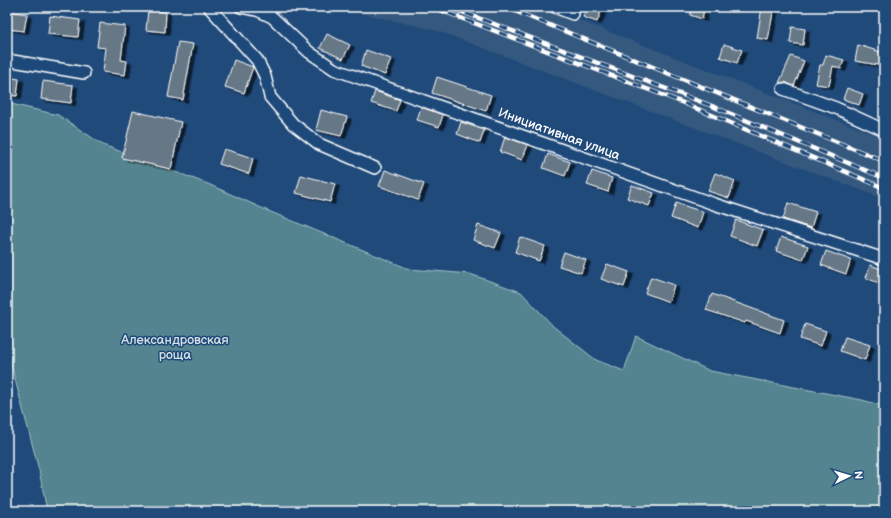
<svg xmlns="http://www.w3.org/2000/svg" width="891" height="518" viewBox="0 0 891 518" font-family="'Balsamiq Sans',sans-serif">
	<defs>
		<filter id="shadow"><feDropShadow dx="4.5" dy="2.5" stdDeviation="0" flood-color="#0009"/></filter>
	</defs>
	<rect width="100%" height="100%" fill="#1f4a7a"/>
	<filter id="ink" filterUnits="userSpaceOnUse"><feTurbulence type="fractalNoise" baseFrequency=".025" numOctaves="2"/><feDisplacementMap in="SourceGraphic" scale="8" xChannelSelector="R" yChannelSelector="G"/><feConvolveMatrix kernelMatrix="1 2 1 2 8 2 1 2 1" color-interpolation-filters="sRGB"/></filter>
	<g filter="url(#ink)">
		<polygon fill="#34587e" points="332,7 545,7 884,138 884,199 435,30"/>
		<polygon fill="#53848f" stroke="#a9c2c7" points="7,103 58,115 103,145 208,184 266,210 409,269 470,274 521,292 554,327 596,360 624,371 636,336 710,371 862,400 884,406 884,511 47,511 39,470 7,349"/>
		<g fill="#667786" stroke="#fff" filter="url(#shadow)">
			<polygon points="587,7 603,7 597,22 583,17"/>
			<polygon points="692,7 704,9 702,19 690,15"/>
			<polygon points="762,7 774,7 768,40 757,38"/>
			<polygon points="148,10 166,12 165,32 146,30"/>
			<polygon points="7,11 27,14 24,31 7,29"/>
			<polygon points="50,16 80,20 78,37 48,34"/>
			<polygon points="100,23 125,26 121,60 127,61 125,75 103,72 106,48 97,47"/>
			<polygon points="792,27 805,29 803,45 790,43"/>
			<polygon points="327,34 350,45 343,59 320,48"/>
			<polygon points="178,42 193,44 183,100 168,97"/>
			<polygon points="724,44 742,50 737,63 720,57"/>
			<polygon points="858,45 884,53 884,66 855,61"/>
			<polygon points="366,50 391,59 385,75 361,66"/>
			<polygon points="826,55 844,60 841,69 833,66 829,86 816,84 820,65 823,65"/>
			<polygon points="791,56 804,61 794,86 785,82 779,83"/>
			<polygon points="234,60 253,67 244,93 225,87"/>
			<polygon points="7,77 19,79 17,96 7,95"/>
			<polygon points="437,77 491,95 486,111 432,93"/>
			<polygon points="43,81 73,85 71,103 41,99"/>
			<polygon points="847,88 863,94 859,105 843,99"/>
			<polygon points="375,91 400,100 396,111 371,103"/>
			<polygon points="421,107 443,115 439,127 417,120"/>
			<polygon points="321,110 347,117 341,136 316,130"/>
			<polygon points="133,111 181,122 171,169 122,158"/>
			<polygon points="461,122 484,130 480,143 457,134"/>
			<polygon points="505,137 528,145 522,160 500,152"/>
			<polygon points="224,149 253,158 249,174 219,164"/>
			<polygon points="548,154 570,162 565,176 543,168"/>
			<polygon points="385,170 424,184 418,200 379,186"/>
			<polygon points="592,171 612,178 608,192 587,185"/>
			<polygon points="715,173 735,181 729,198 708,191"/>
			<polygon points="301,175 335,184 330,202 296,193"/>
			<polygon points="632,185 654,193 649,206 627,198"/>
			<polygon points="676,203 703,212 698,228 671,218"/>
			<polygon points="788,203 816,212 811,228 783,219"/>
			<polygon points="736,220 763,230 757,246 730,236"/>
			<polygon points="478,225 501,233 495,248 473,240"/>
			<polygon points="520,237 545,246 539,261 515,252"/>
			<polygon points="781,237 808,246 803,260 776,251"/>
			<polygon points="826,251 851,260 846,274 821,265"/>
			<polygon points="564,252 586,260 581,273 559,266"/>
			<polygon points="607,264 629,272 624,287 601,279"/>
			<polygon points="870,265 884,270 884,285 866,278"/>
			<polygon points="651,277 674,285 669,302 645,293"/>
			<polygon points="712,294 784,320 780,333 746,321 745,323 706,310"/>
			<polygon points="805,324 826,331 821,346 800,339"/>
			<polygon points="845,337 870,345 865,360 840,351"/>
		</g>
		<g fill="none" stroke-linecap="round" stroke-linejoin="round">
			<defs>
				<g id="minor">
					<polyline points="209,7 257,60 265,76 270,97 293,124 319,144 375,168"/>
					<polyline points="241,7 257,10 272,17 309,52 334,69 714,204 884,259"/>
					<polyline points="555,7 573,14"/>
					<polyline points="7,60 84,73"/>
					<polyline points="783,89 836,108 884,130"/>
				</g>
			</defs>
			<use href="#minor" stroke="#fff" stroke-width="14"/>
			<use href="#minor" stroke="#1f4a7a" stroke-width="11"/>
			<defs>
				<g id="rail">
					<polyline points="432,7 681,102 884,188"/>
					<polyline points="449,7 712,106 884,178"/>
					<polyline points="505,7 884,161"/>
				</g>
			</defs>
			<use href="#rail" stroke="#fff" stroke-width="4.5"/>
			<use href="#rail" stroke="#1f4a7a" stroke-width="3" stroke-dasharray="9" stroke-linecap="butt"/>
		</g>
	</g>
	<g text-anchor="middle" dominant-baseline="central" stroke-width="3" stroke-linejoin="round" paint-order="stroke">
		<g font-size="13" fill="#fff" stroke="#1f4a7a">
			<text transform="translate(559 134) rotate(20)">Инициативная улица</text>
		</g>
		<g font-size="13" fill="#d4e0e3" stroke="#1f4a7a">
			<text x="175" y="340">Александровская<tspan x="175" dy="15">роща</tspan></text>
		</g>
	</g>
	<rect width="891" height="518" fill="none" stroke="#1f4a7a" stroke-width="24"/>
	<rect x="12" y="12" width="867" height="494" fill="none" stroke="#fff" stroke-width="1.5" filter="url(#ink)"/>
	<g transform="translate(849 476) rotate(85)" stroke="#1f4a7a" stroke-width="3" paint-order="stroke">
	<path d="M0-3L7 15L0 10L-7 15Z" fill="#ffffff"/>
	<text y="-6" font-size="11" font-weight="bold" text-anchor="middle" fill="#ffffff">N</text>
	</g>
</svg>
